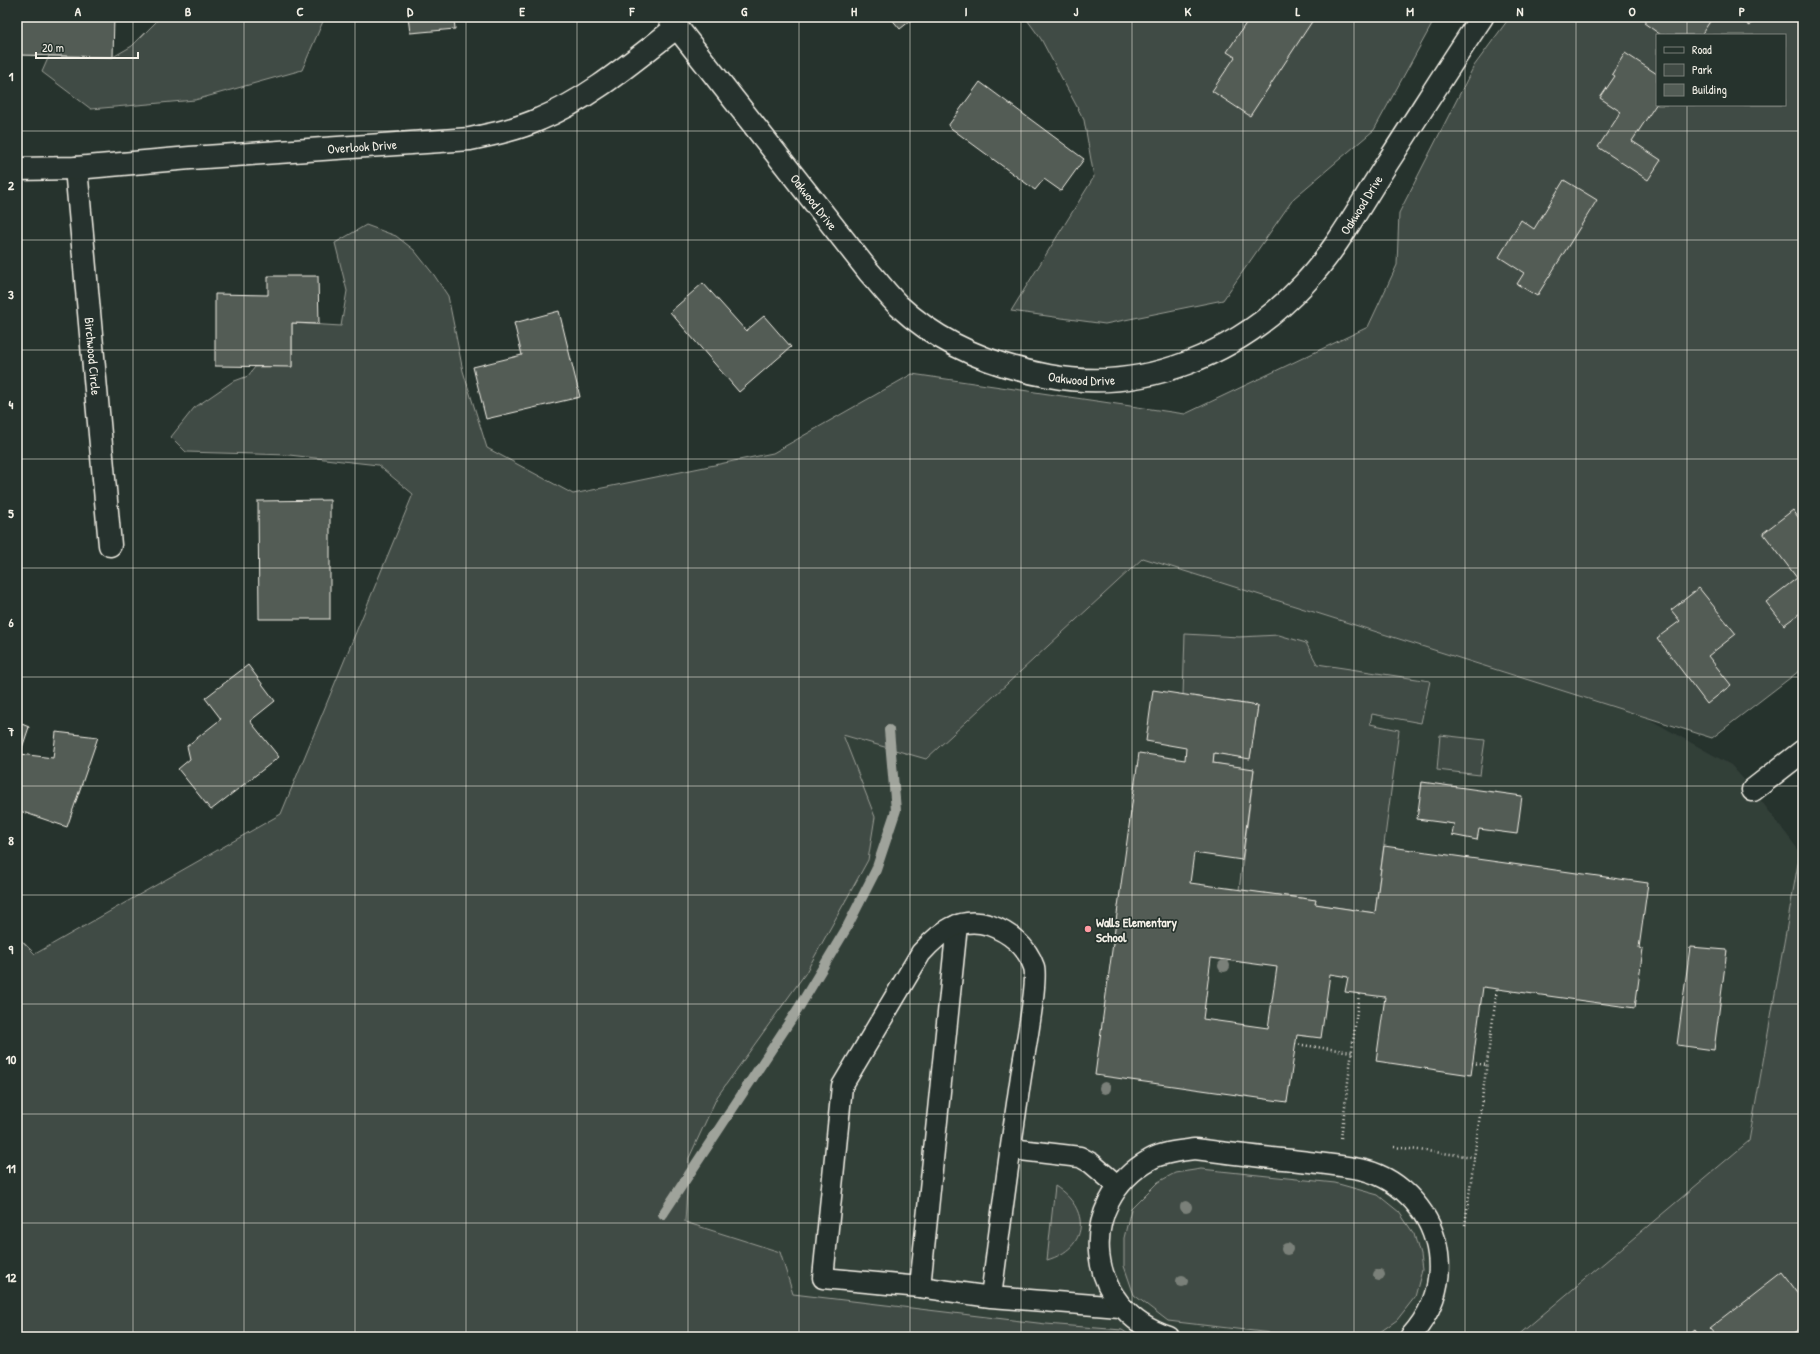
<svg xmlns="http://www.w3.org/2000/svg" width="1820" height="1354" viewBox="0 0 1820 1354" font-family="'Patrick Hand',sans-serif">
	<rect width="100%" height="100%" fill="#26332d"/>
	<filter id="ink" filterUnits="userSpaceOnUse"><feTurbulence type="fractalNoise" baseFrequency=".025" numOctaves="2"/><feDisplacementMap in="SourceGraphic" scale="8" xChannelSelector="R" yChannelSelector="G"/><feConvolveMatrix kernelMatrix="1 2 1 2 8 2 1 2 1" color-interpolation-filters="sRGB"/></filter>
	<g filter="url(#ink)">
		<polygon fill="#333f39" points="1143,558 1647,718 1731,765 1753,790 1800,852 1749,1141 1520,1337 747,1337 780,1252 685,1222 690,1134 600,663 926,759"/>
		<g fill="#414b45" stroke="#9a9e96" fill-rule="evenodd">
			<polygon points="157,17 322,17 324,19 302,70 195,100 91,109 42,72 49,56 113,57 132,46 156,22"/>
			<polygon points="1025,17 1436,17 1374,130 1294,198 1223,300 1105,324 1011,311 1094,177 1084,120 1041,39"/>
			<path d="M1510,17H1803V668L1712,738L1143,558L926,759L843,735L875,817L868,860L805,974L717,1097L689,1158L685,1222L780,1252L793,1294L1046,1324L1122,1330L1133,1337H17V936L35,954L281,814L413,494L378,465L289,455L186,452L171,437L194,408L232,382L248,376L255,367L292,366V323L341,326L347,291L335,243L366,225L396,236L414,250L434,275L448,296L463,371L487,448L573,494L773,453L912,374L1185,414L1368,327L1397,265L1399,213L1474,66ZM1657,35H1785V105H1657Z"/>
			<polygon points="1185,634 1239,637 1279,635 1306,643 1317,664 1430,681 1421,723 1372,714 1370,724 1399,730 1375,913 1315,904 1315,900 1239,890 1254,770 1213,763 1214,753 1250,758 1258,706 1183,695"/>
			<polygon points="1440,735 1485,740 1480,775 1437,770"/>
			<polygon points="1800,852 1803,852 1803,1299 1752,1337 1516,1337 1749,1141"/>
			<polygon points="1201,1169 1335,1183 1378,1195 1399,1212 1414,1234 1420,1255 1422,1270 1415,1297 1397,1320 1373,1337 1305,1337 1168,1321 1134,1295 1124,1266 1124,1238 1131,1209 1158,1182 1175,1173"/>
			<path d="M1055,1186C1091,1209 1089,1248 1047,1260Z"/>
		</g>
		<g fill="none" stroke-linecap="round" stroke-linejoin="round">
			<polyline stroke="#9fa39b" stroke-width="10" points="663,1214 798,1009 846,929 876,870 896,810 889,730"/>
		</g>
		<g fill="#525c55" stroke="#f4f1e8" fill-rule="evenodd">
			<polygon points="17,17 114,17 113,57 17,55"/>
			<polygon points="408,17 454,17 455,29 410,33"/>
			<polygon points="890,17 915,17 900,29"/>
			<polygon points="1250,17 1315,17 1250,116 1212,91 1235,57 1227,52"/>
			<polygon points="1648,17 1713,17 1701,35 1661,35 1644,23"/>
			<polygon points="1737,17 1756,17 1750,26"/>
			<polygon points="1625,53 1657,74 1657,103 1632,141 1661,160 1648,180 1598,147 1621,112 1600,98 1615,76 1612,74"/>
			<polygon points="980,82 1084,159 1061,191 1044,179 1035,190 948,126"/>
			<polygon points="1564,180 1597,200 1537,296 1517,284 1524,273 1499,257 1521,220 1534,229"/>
			<polygon points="268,276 318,276 319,324 292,323 292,367 215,366 215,294 268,295"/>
			<polygon points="703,283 746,331 764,316 791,347 739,392 670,312"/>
			<polygon points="559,311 580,397 486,419 473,367 522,355 514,323"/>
			<polygon points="330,500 330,619 259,619 258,501"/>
			<polygon points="1793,510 1803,524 1803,611 1784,625 1766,602 1797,578 1763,533"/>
			<polygon points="1699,588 1736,634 1708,656 1731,685 1707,704 1657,638 1680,621 1671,610"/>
			<polygon points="248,665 275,701 250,721 279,757 211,810 178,769 190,759 187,746 221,719 205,698"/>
			<path d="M1153,690L1258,706L1250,759L1214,753L1213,763L1254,769L1242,860L1194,853L1190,883L1316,900L1315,904L1375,913L1384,846L1648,883L1639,948L1643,949L1635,1008L1483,987L1471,1075L1376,1061L1385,997L1345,992L1348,977L1330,974L1321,1038L1297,1035L1287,1102L1095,1075L1139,753L1185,760L1186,748L1146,741ZM1211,958L1277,967L1268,1028L1203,1019Z"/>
			<polygon points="17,722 29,727 20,754 53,758 56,732 98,737 67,827 17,810"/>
			<polygon points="1422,782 1522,796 1517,834 1479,829 1477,840 1452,835 1454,824 1417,819"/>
			<polygon points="1690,947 1727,950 1714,1050 1677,1045"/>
			<polygon points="1781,1273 1803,1302 1803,1327 1790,1337 1716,1337 1709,1329"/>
			<polygon points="1695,1331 1699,1337 1687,1337"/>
		</g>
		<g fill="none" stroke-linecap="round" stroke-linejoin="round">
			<defs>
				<g id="service">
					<polyline points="1011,1149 1080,1157 1091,1163 1118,1186"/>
					<polyline points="920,1287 957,925"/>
					<path d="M991,1297C1001,1219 1011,1141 1023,1063C1026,1046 1038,980 1034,967C1027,946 1009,932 989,925C960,916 940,932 921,953L842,1086L823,1278L920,1287L991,1297L1120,1307"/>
					<path d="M1169,1337C1085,1310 1073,1203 1151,1159C1164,1152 1180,1151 1195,1149C1227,1153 1259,1157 1292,1160C1316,1163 1340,1165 1364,1170C1403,1180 1433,1215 1438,1254C1442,1285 1431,1314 1410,1337"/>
				</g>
				<g id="minor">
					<path id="s1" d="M669,17L869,272C879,283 888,295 899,306C941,345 994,366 1049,376C1144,394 1240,353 1304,284C1337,249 1360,205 1386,165C1418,116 1449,66 1482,17"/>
					<path id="s2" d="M76,168L110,545"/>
					<path id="s3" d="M17,169L76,168L190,158L470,139C494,134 518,129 540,119C591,98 634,60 677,27"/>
					<polyline points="1753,790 1803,751"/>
				</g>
			</defs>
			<use href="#service" stroke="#f4f1e8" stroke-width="23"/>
			<use href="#minor" stroke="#f4f1e8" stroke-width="25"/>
			<g stroke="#f4f1e8" stroke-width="2.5" stroke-dasharray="1 3" stroke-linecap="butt">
				<polyline points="1295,1044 1352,1052"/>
				<polyline points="1472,1063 1486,1065"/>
				<polyline points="1341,1138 1359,994"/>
				<polyline points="1394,1147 1474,1157"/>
				<polyline points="1465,1225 1497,989"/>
			</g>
			<use href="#service" stroke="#26332d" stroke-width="20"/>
			<use href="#minor" stroke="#26332d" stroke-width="22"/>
		</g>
		<g fill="#7a8079">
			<circle cx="1224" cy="966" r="6"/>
			<circle cx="1105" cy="1088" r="6"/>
			<circle cx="1186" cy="1207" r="6"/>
			<circle cx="1287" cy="1249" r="6"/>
			<circle cx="1379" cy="1275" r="6"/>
			<circle cx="1182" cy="1281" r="6"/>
		</g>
	</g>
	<path fill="none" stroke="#f4f1e8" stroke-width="1" stroke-opacity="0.55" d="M133,17V1337M244,17V1337M355,17V1337M466,17V1337M577,17V1337M688,17V1337M799,17V1337M910,17V1337M1021,17V1337M1132,17V1337M1243,17V1337M1354,17V1337M1465,17V1337M1576,17V1337M1687,17V35M1687,105V1337M17,131H1803M17,240H1803M17,350H1803M17,459H1803M17,568H1803M17,677H1803M17,786H1803M17,895H1803M17,1004H1803M17,1114H1803M17,1223H1803"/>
	<circle fill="#ff9aa2" stroke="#26332d" stroke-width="1.5" cx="1088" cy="929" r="4"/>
	<g text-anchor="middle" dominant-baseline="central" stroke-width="3.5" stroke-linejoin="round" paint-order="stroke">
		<g font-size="13" fill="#f4f1e8" stroke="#26332d">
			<text stroke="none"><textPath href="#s3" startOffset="346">Overlook Drive</textPath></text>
			<text stroke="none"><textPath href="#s1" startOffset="235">Oakwood Drive</textPath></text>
			<text stroke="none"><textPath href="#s1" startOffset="918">Oakwood Drive</textPath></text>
			<text stroke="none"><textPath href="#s2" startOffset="189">Birchwood Circle</textPath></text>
			<text stroke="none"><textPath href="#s1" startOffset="570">Oakwood Drive</textPath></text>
		</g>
		<g font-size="13" font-weight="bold" fill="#f4f1e8" stroke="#26332d" text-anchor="start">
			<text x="1096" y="922">Walls Elementary<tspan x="1096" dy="15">School</tspan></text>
		</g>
	</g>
	<rect width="1820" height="1354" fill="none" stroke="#26332d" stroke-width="44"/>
	<rect x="1656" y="34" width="130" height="72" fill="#26332d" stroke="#787f78"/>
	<rect x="1664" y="47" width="20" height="6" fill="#26332d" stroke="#787f78"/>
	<text x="1692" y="54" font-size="12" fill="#f4f1e8">Road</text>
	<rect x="1664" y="64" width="20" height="12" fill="#414b45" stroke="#787f78"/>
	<text x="1692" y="74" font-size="12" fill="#f4f1e8">Park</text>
	<rect x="1664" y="84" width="20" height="12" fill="#525c55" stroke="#787f78"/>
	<text x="1692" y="94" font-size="12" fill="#f4f1e8">Building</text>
	<path d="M36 52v6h102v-6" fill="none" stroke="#f4f1e8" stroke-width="2"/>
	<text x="42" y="52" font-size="12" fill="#f4f1e8" stroke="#26332d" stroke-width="3" paint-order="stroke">20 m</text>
	<rect x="22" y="22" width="1776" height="1310" fill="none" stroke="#f4f1e8" stroke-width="1.5"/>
	<g font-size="13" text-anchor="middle" font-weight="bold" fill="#f4f1e8">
		<text x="78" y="16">A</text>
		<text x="188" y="16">B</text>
		<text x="300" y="16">C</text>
		<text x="410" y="16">D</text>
		<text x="522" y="16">E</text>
		<text x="632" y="16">F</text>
		<text x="744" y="16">G</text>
		<text x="854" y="16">H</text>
		<text x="966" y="16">I</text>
		<text x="1076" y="16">J</text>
		<text x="1188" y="16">K</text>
		<text x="1298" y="16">L</text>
		<text x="1410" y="16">M</text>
		<text x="1520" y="16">N</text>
		<text x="1632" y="16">O</text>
		<text x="1742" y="16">P</text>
		<text x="11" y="81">1</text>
		<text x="11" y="190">2</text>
		<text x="11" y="299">3</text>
		<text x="11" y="409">4</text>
		<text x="11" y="518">5</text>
		<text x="11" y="627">6</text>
		<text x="11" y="736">7</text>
		<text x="11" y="845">8</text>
		<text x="11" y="954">9</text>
		<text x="11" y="1064">10</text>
		<text x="11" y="1173">11</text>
		<text x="11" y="1282">12</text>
	</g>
</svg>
